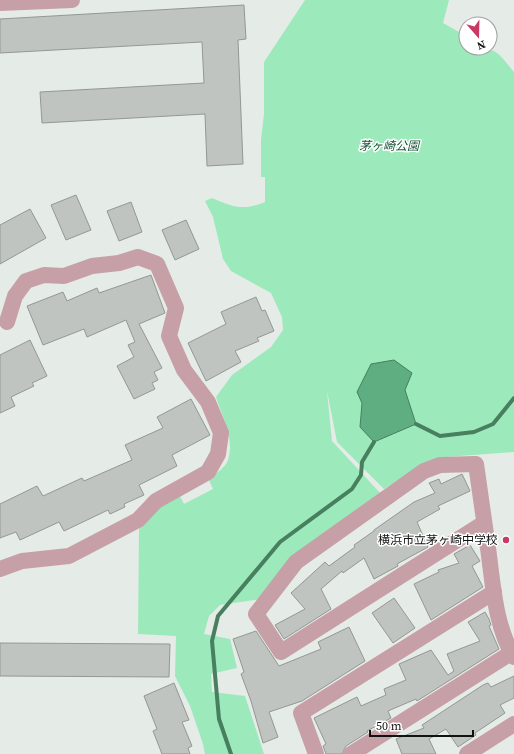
<svg xmlns="http://www.w3.org/2000/svg" width="514" height="754" viewBox="0 0 514 754" font-family="'Source Serif 4','Noto Sans JP',serif">
	<rect width="100%" height="100%" fill="#e5ebe7"/>
	<path fill="#9ce9bb" d="M305,0H449L443,23L466,36V48C497,48 495,49 514,72V452L446,457L421,465L384,489L337,442L327,391L332,441L381,494L261,599L220,605L209,616L204,634L230,639L237,668L211,674L212,692L245,696L264,754H205L203,744L190,706L175,676L176,636L138,634L139,529L154,510L179,494L184,504L213,489L209,480C214,475 226,467 228,460C235,439 222,416 216,397L232,375L271,347L283,330L282,317L271,293L231,271L223,259L213,217L205,201L212,198C233,207 243,211 265,202V177H261V140L264,114V62Z"/>
	<polygon fill="#5fae81" stroke="#477f5f" points="394,360 412,373 405,390 416,424 374,442 360,427 362,403 357,392 371,364"/>
	<g fill="none" stroke-linecap="round" stroke-linejoin="round">
		<g stroke="#477f5f" stroke-width="4">
			<polyline points="416,424 440,436 474,432 493,424 514,398"/>
			<polyline points="231,754 219,719 212,641 218,616 280,542 352,489 361,475 362,462 374,442"/>
		</g>
	</g>
	<g fill="#bfc4c1" stroke="#939895">
		<polygon points="244,5 246,39 238,40 243,164 207,166 205,114 42,123 40,92 204,83 202,42 0,53 0,19"/>
		<polygon points="76,195 91,230 66,240 51,205"/>
		<polygon points="131,202 142,232 119,241 107,211"/>
		<polygon points="30,209 46,238 0,264 0,225"/>
		<polygon points="186,220 199,249 175,260 162,230"/>
		<polygon points="151,275 165,313 139,324 162,368 154,372 158,380 152,383 155,389 134,399 117,366 134,357 128,345 135,342 126,320 87,337 84,329 43,345 27,306 63,292 67,301 97,288 99,293"/>
		<polygon points="256,297 262,311 265,310 274,331 257,338 259,341 235,351 241,362 206,381 188,343 226,324 221,312"/>
		<polygon points="30,340 47,376 32,383 34,386 11,397 15,406 0,413 0,355"/>
		<polygon points="191,399 210,435 172,455 177,466 139,485 144,495 124,504 125,507 110,514 108,510 64,531 59,522 20,540 16,532 0,538 0,504 37,486 43,496 82,478 84,481 132,460 125,445 163,428 157,417"/>
		<polygon points="462,474 470,491 438,506 440,509 417,522 428,547 397,564 398,566 374,579 364,558 343,573 342,571 321,589 331,609 284,639 275,625 305,609 291,593 325,562 329,566 355,547 354,545 374,531 374,530 414,502 435,493 429,483 439,479 441,484"/>
		<polygon points="470,545 480,561 472,566 483,587 431,620 414,584 439,572 438,570 459,563 454,554"/>
		<polygon points="394,598 415,628 393,643 372,613"/>
		<polygon points="485,612 489,619 491,625 489,626 499,649 417,701 416,699 388,711 391,718 367,731 368,732 346,746 342,754 326,754 323,746 326,744 314,718 357,697 361,706 386,695 384,689 406,680 399,664 431,650 448,675 454,671 447,654 480,641 468,622"/>
		<polygon points="349,627 365,661 302,701 269,712 278,737 263,743 251,701 241,674 244,672 233,639 256,631 279,666 321,649 318,642"/>
		<polygon points="0,643 170,644 169,677 0,676"/>
		<polygon points="514,676 514,698 500,705 505,713 475,733 476,735 458,747 446,729 429,739 436,754 402,754 396,739 424,728 422,725 483,685 488,683 491,687"/>
		<polygon points="174,683 189,720 182,722 192,746 188,748 190,754 162,754 153,731 157,729 144,696"/>
	</g>
	<g fill="none" stroke-linecap="round" stroke-linejoin="round">
		<g stroke="#c6a0a6" stroke-width="16">
			<polyline points="0,3 72,0"/>
			<path d="M484,523L281,652L256,614L296,562L424,471L440,465L476,464C480,492 484,520 488,548C493,584 495,626 514,657"/>
			<polyline points="0,569 22,561 69,556 138,520 156,501 208,472 218,454 221,433 208,402 184,370 169,336 176,308 157,264 138,257 119,263 92,266 64,276 44,275 26,281 15,296 7,322"/>
			<polyline points="316,754 301,713 494,592"/>
			<polyline points="351,754 511,653"/>
			<polyline points="467,754 514,724"/>
		</g>
	</g>
	<circle fill="#c83963" stroke="#fff" stroke-width="1.5" cx="506" cy="540" r="4"/>
	<g text-anchor="middle" dominant-baseline="central" stroke-width="3" stroke-linejoin="round" paint-order="stroke">
		<g font-size="12" font-style="italic" fill="#1a5537" stroke="#fff">
			<text x="389" y="146">茅ヶ崎公園</text>
		</g>
		<g font-size="12" fill="#101211" stroke="#fff" text-anchor="end">
			<text x="498" y="540">横浜市立茅ヶ崎中学校</text>
		</g>
	</g>
	<g transform="translate(478 36) rotate(160)"><circle r="19" fill="#ffffff" stroke="#9fa0a0"/>
	<path d="M0-3L7 15L0 10L-7 15Z" fill="#c83963"/>
	<text y="-6" font-size="11" font-weight="bold" text-anchor="middle" fill="#101211">N</text>
	</g>
	<path d="M370 730v6h103v-6" fill="none" stroke="#101211" stroke-width="2"/>
	<text x="376" y="730" font-size="12" fill="#101211" stroke="#ffffff" stroke-width="3" paint-order="stroke">50 m</text>
</svg>
